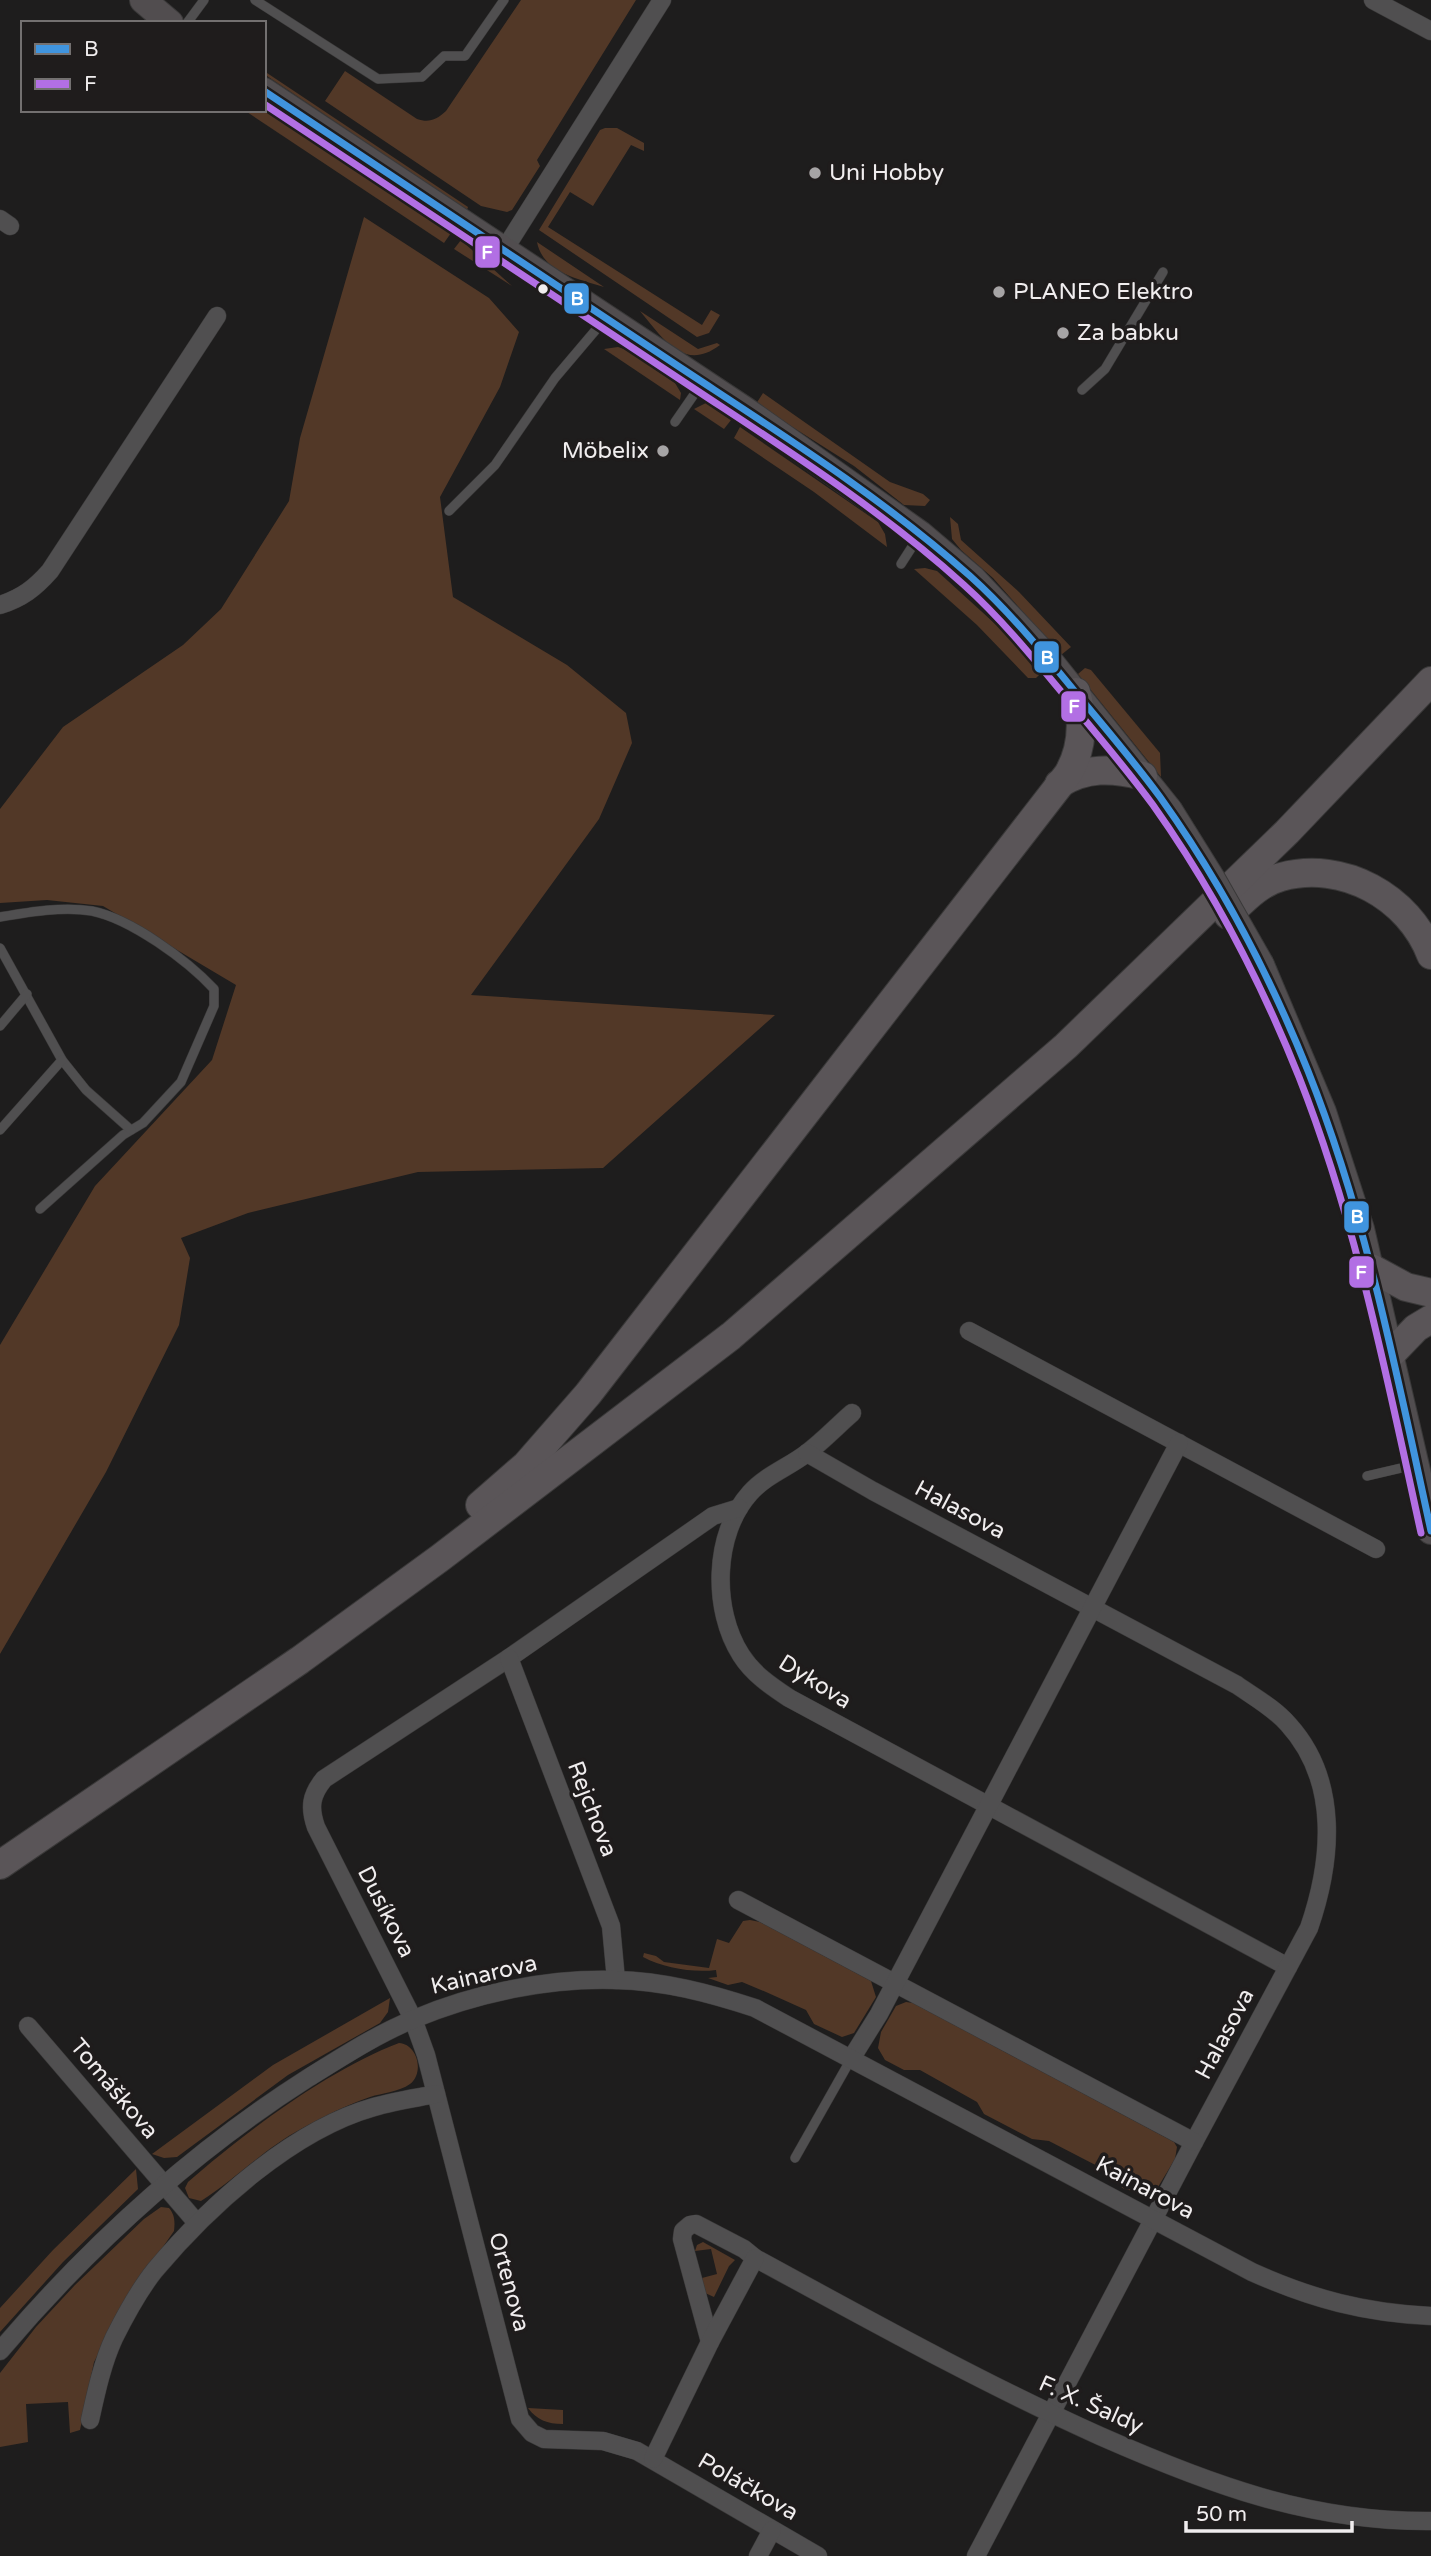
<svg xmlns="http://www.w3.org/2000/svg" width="1431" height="2556" viewBox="0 0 1431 2556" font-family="'Varela Round',sans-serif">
	<rect width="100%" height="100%" fill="#1e1d1d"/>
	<g fill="#523827">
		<path d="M521,0H636L537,160L540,166L512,210L507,212L481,206L325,101L345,71L417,119C429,123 436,120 446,111Z"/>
		<polygon points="264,71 468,207 467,210 264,74"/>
		<polygon points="244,110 264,110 451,233 444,243"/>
		<polygon points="605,128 617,128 644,143 644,151 631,145 593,206 570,192 548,227 702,325 711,310 720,315 709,333 697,337 539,230 600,130"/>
		<polygon points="364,217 489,298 519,332 500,387 440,497 453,597 567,665 626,713 632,743 599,819 471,995 775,1015 603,1168 418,1172 248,1213 181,1238 190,1258 179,1325 106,1472 0,1654 0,1345 95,1186 212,1060 236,985 103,906 47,900 0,903 0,809 63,727 183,645 221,609 289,501 300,438"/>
		<polygon points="461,240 512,286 454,249"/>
		<path d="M537,242L604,287C579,279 543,273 537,242Z"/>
		<path d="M640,311L698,349L717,343L720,345C683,373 662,337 640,311Z"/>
		<polygon points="618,347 627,350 675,383 681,393 680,400 604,349"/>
		<polygon points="763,393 890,482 923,494 930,500 925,506 904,505 854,466 756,404"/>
		<polygon points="706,403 731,420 724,429 694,409"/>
		<polygon points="740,427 878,522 885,534 887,547 814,492 734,438"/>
		<polygon points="950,517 958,524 961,540 1019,592 1071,647 1061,655 993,578 961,550 952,539"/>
		<polygon points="925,568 937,571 1003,631 1041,673 1036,678 1028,678 977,625 914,569"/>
		<polygon points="1085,668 1091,670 1160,753 1161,777 1078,674"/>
		<path d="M750,1920L760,1922L871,1981L876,1997L854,2033L842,2037L814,2024L806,2010L766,1992L742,1982L728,1985L708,1978L717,1977L716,1970C693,1973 664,1968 643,1957L644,1953L656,1956L664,1962L709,1968L717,1939L729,1943L743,1921Z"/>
		<polygon points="390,1998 388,2012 380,2023 288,2075 177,2157 164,2158 152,2154 273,2065"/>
		<polygon points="906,2002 913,2003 1174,2142 1177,2147 1175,2159 1158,2187 1146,2194 1124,2189 1116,2183 1109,2172 1049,2141 1032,2139 984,2114 977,2102 920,2070 904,2070 885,2060 878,2048 881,2032 896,2006"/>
		<path d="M399,2043C417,2044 425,2072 410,2084C399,2092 382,2093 370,2097C346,2105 323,2117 301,2129C265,2148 236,2179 201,2201L189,2198L185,2188L188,2182C245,2132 328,2070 399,2043Z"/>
		<polygon points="136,2169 138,2189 63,2262 0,2332 0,2308 53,2250"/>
		<path d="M161,2207L169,2208C175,2215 175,2222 174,2231L131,2293L94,2362L80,2430L70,2433L68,2402L26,2404L28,2442L0,2447V2373L36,2327L75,2285L144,2219Z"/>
		<polygon points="703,2242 735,2260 729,2266 714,2297 705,2293 702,2278 717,2274 711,2249 695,2251 697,2245"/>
		<path d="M528,2408L563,2410V2424C547,2424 537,2420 528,2408Z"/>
	</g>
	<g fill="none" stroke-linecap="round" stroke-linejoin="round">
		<defs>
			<g id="lane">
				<polyline points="255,0 378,79 422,77 444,56 465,56 504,0"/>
				<polyline points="187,23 204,0"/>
				<polyline points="1082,390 1105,369 1163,272"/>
				<polyline points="675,422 702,383"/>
				<polyline points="449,511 495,465 555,378 605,319"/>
				<polyline points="901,564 919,536"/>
				<path d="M0,917C29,912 63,906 92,911C131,919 187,960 214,989V1006L181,1082L143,1123L123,1135L40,1209"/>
				<polyline points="0,948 62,1060 86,1090 131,1130"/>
				<polyline points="0,1026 27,994"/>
				<polyline points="0,1130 62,1060"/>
				<polyline points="1367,1476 1414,1465"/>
				<polyline points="795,2158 851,2059"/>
			</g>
			<g id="street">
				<polyline points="1373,0 1431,31"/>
				<polyline points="0,219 10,226"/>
				<polyline points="504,250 662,0"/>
				<path d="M0,605C22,598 35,588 50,571L217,316"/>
				<polyline points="969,1331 1376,1549"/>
				<path d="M852,1413C837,1426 823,1441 807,1453C789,1467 766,1475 750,1493C713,1534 712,1610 741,1655C753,1674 771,1686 789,1698L1288,1967"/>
				<path d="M807,1453L873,1491L1237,1685C1254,1697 1274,1708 1288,1724C1340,1781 1332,1861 1309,1928L1194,2142L976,2556"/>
				<path d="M739,1508L713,1516L509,1658L324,1779C311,1795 309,1807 316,1827L413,2019L426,2055L520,2419L532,2433L544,2439L603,2441L637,2451L818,2556"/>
				<polyline points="509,1658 611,1926 616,1980"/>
				<polyline points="738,1900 1194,2142"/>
				<polyline points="28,2026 197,2223"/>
				<polyline points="851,2059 879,2014 1179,1443"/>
				<path d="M710,2342L682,2239L683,2231L690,2225L696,2224L744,2249L755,2258C869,2320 982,2383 1100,2436C1209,2484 1309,2522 1431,2521"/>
				<path d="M0,2351C89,2246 192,2152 308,2078C342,2057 377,2034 414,2019C476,1993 548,1978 615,1980C664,1981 709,1993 755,2008L1252,2272C1312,2299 1365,2313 1431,2316"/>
				<path d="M90,2420C96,2393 102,2364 114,2338C125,2316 139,2290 155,2270C209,2206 292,2130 374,2107C394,2101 416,2098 436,2094"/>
				<polyline points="653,2459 710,2342 755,2258"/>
				<polyline points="758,2556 772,2530"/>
			</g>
			<g id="secondary">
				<polyline points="143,0 170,23"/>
				<polyline points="264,91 745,410 920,534 973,579 1044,654 1169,810"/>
				<polyline points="1261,965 1323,1112 1361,1229 1431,1531"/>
			</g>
			<g id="primary">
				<path d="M1059,784C1086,767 1112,768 1143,776"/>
				<path d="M1228,915C1244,900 1259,883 1281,877C1343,860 1409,897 1431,955"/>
				<polyline points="1371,1268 1406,1287 1431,1293"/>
				<polyline points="1391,1354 1416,1328 1431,1319"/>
				<path d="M480,1505L526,1465L588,1394L1068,774C1083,748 1084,721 1076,692"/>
				<polyline points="0,1865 300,1660 440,1558 731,1336 1066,1046 1287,832 1431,681"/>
			</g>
		</defs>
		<use href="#lane" stroke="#3a3939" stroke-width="10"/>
		<use href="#street" stroke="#3a3939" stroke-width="19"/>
		<use href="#secondary" stroke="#3a3939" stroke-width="28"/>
		<use href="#primary" stroke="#3a3939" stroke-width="30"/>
		<use href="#lane" stroke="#504f50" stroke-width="9"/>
		<use href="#street" stroke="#504f50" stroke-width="18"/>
		<use href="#secondary" stroke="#514d4f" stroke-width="26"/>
		<use href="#primary" stroke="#5a5558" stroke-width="28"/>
		<defs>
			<polyline id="secondary-bridge" points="1169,810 1212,879 1261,965"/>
		</defs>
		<use href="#secondary-bridge" stroke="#3a3939" stroke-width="28" stroke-linecap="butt"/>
		<use href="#secondary-bridge" stroke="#514d4f" stroke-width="26"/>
		<defs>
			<path id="bus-1" d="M264,91C402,183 540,274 678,366C778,432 880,496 970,576C1011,613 1046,656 1081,699C1108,731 1135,763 1160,797C1220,881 1270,976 1308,1071C1367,1219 1397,1376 1431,1531"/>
			<path id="bus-2" d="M264,104C401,195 538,286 675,376C774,442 876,505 964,585C1005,622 1039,665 1074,707C1101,739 1128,771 1153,805C1212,888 1261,982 1299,1077C1357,1224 1387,1379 1421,1533"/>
		</defs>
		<use href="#bus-1" stroke="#1f1c1c" stroke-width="12"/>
		<use href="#bus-2" stroke="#1f1c1c" stroke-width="12"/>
		<use href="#bus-1" stroke="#4094de" stroke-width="7"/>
		<use href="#bus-2" stroke="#b26fe4" stroke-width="7"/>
	</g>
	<g fill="#a6a4a5" stroke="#1f1c1c" stroke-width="2.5">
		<circle cx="815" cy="173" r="7"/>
		<circle cx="999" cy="292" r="7"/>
		<circle cx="1063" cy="333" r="7"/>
		<circle cx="663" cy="451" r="7"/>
	</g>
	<circle fill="#f0edee" stroke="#1f1c1c" stroke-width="2.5" cx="543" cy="289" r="6"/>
	<g text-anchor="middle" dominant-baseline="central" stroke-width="7" stroke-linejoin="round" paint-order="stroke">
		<g font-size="23" fill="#f0edee" stroke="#1f1c1c" text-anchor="start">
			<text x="829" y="173">Uni Hobby</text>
			<text x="1013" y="292">PLANEO Elektro</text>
			<text x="1077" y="333">Za babku</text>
			<text x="649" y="451" text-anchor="end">Möbelix</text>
		</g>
		<g font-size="23" fill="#f0edee" stroke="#1f1c1c">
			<text transform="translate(960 1510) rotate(28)">Halasova</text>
			<text transform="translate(815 1682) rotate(32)">Dykova</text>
			<text transform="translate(592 1809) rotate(69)">Rejchova</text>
			<text transform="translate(386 1912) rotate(63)">Dusíkova</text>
			<text transform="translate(484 1975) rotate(-13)">Kainarova</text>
			<text transform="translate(1225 2034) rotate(-62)">Halasova</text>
			<text transform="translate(114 2089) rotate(50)">Tomáškova</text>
			<text transform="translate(1145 2188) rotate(28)">Kainarova</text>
			<text transform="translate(509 2282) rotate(75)">Ortenova</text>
			<text transform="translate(1091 2405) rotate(24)">F. X. Šaldy</text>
			<text transform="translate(748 2487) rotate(30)">Poláčkova</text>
		</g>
	</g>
	<g stroke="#1f1c1c" stroke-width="2.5">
		<rect x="474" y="235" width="27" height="34" rx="7" fill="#b26fe4"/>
		<rect x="563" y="282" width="27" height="33" rx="7" fill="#4094de"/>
		<rect x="1033" y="640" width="27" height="34" rx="7" fill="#4094de"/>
		<rect x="1060" y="690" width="27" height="33" rx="7" fill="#b26fe4"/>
		<rect x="1343" y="1200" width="27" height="34" rx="7" fill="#4094de"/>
		<rect x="1348" y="1255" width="27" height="34" rx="7" fill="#b26fe4"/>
	</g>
	<g font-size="19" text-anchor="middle" font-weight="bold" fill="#fff">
		<text x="487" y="259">F</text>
		<text x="577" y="305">B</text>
		<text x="1047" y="664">B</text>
		<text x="1074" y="713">F</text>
		<text x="1357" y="1223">B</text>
		<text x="1361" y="1279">F</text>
	</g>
	<rect x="21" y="21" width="245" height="91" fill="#1f1c1c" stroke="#737070" stroke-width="2"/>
	<rect x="35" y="44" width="35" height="10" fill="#4094de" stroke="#737070" stroke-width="2"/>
	<text x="84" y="56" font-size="21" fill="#f0edee">B</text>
	<rect x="35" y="79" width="35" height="10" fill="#b26fe4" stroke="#737070" stroke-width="2"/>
	<text x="84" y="91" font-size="21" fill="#f0edee">F</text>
	<path d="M1186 2521v10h166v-10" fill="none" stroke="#f0edee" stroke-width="3.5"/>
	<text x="1196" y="2521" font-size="21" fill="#f0edee" stroke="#1f1c1c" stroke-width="5" paint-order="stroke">50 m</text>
</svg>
